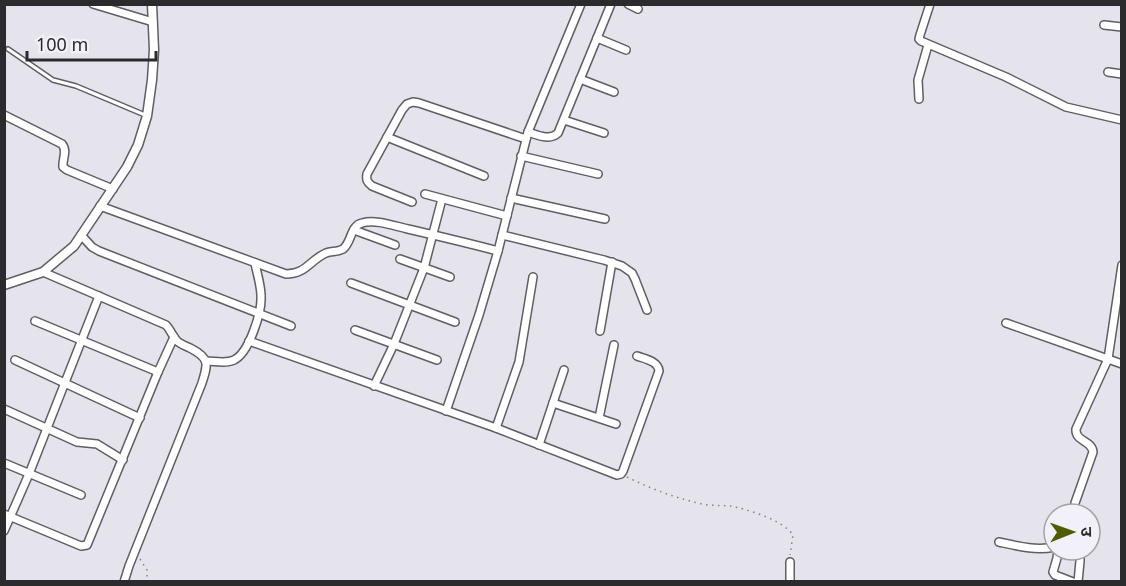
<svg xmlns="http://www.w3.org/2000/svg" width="1126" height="586" viewBox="0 0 1126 586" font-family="'Noto Sans','Noto Sans Devanagari',sans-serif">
	<rect width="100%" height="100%" fill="#e5e4ec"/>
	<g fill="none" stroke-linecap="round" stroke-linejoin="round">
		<defs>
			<polyline id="service" points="8,49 53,80 76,86 145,115"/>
			<g id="minor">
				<polyline points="93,4 153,22"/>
				<polyline points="628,4 638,9"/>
				<polyline points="930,4 920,35 919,39 921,41 1006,77 1066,107 1122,120"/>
				<polyline points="1104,25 1122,27"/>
				<polyline points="597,38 626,50"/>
				<polyline points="1108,72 1122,74"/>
				<polyline points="580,79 614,92"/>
				<polyline points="919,99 918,80 928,45"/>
				<path d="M4,115L62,144C68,151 62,159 63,167L67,170L113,189"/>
				<polyline points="564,120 604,133"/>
				<path d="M528,132C537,135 550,141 558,133L611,4"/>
				<polyline points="387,137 484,176"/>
				<polyline points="521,156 598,174"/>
				<polyline points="425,194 507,216"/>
				<polyline points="511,198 605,219"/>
				<path d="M412,202L372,186C367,182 366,180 367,174L402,110L407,104L413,102L419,103L526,139"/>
				<path d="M100,206L286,274C306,274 310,260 326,253C331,251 338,252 343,249C352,242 350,226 362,223C376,219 394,226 408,229C438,236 468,243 498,251"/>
				<polyline points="354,230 395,245"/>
				<polyline points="81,235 92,247 99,251 291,326"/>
				<polyline points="502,235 604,260 622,266 632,273 635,279 647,310"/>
				<polyline points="400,259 450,277"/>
				<path d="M43,272L166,325C171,330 172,336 177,341C180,344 186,346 190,348C210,358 208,364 202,383L129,566L124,582"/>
				<polyline points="351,283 455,322"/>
				<polyline points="35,321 158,372"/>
				<polyline points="1006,323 1122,364"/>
				<polyline points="355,330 437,360"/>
				<polyline points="600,331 612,262"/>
				<path d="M249,341L496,428L617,475L621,474L623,471L659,371C658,361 645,359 637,356"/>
				<polyline points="15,360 140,418"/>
				<path d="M206,361C215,361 226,364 234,360C249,353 262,312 261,296C261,285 257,274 255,263"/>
				<polyline points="374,386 394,344 424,268 442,199"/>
				<polyline points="553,403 616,424"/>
				<polyline points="4,409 77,442 97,444 123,460"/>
				<polyline points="446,411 479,315 498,251 528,132 581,4"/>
				<polyline points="599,418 614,345"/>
				<polyline points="496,428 519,362 533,277"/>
				<polyline points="539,445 564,370"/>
				<polyline points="4,463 81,495"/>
				<polyline points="4,514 81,546 87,545 158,372 174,337"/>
				<path d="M1075,514V503L1093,452C1092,440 1075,442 1076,429L1108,359L1122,265"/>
				<polyline points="4,531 29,474 99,296"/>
				<path d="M999,542C1017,546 1036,551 1054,547"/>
				<polyline points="1058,550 1057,558 1053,572 1055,575 1073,582"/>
				<polyline points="790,562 790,582"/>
				<polyline points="1078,582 1080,561 1080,550"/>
			</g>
			<polyline id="tertiary" points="4,285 43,272 74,246 127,167 138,145 147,116 152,80 154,50 152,4"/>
		</defs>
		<use href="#service" stroke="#5f5e65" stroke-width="6"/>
		<use href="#minor" stroke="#5f5e65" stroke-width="10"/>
		<use href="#tertiary" stroke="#5f5e65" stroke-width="11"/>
		<g stroke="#828287" stroke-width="1.5" stroke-dasharray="1.5 4.5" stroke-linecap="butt">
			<path d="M627,477C651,489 676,498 702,504C711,506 720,505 730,506C747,509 783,520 793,535L790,555"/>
			<polyline points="140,559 147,570 147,582"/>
		</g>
		<use href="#service" stroke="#fff" stroke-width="3"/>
		<use href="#minor" stroke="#fff" stroke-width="7"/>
		<use href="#tertiary" stroke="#fff" stroke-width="8"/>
	</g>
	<rect width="1126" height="586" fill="none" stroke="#2b2b2e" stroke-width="12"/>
	<g transform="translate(1072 532) rotate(89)"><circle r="28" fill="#f2f1f9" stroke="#a2a2a8" stroke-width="1.5"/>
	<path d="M0-4.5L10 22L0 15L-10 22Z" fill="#4f5d00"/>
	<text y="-9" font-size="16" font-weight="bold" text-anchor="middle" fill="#2b2b2e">उ</text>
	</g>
	<path d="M27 51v9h129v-9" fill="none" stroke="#2b2b2e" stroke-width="3"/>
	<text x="36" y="51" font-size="18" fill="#2b2b2e" stroke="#f2f1f9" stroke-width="4.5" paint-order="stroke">100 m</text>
</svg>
